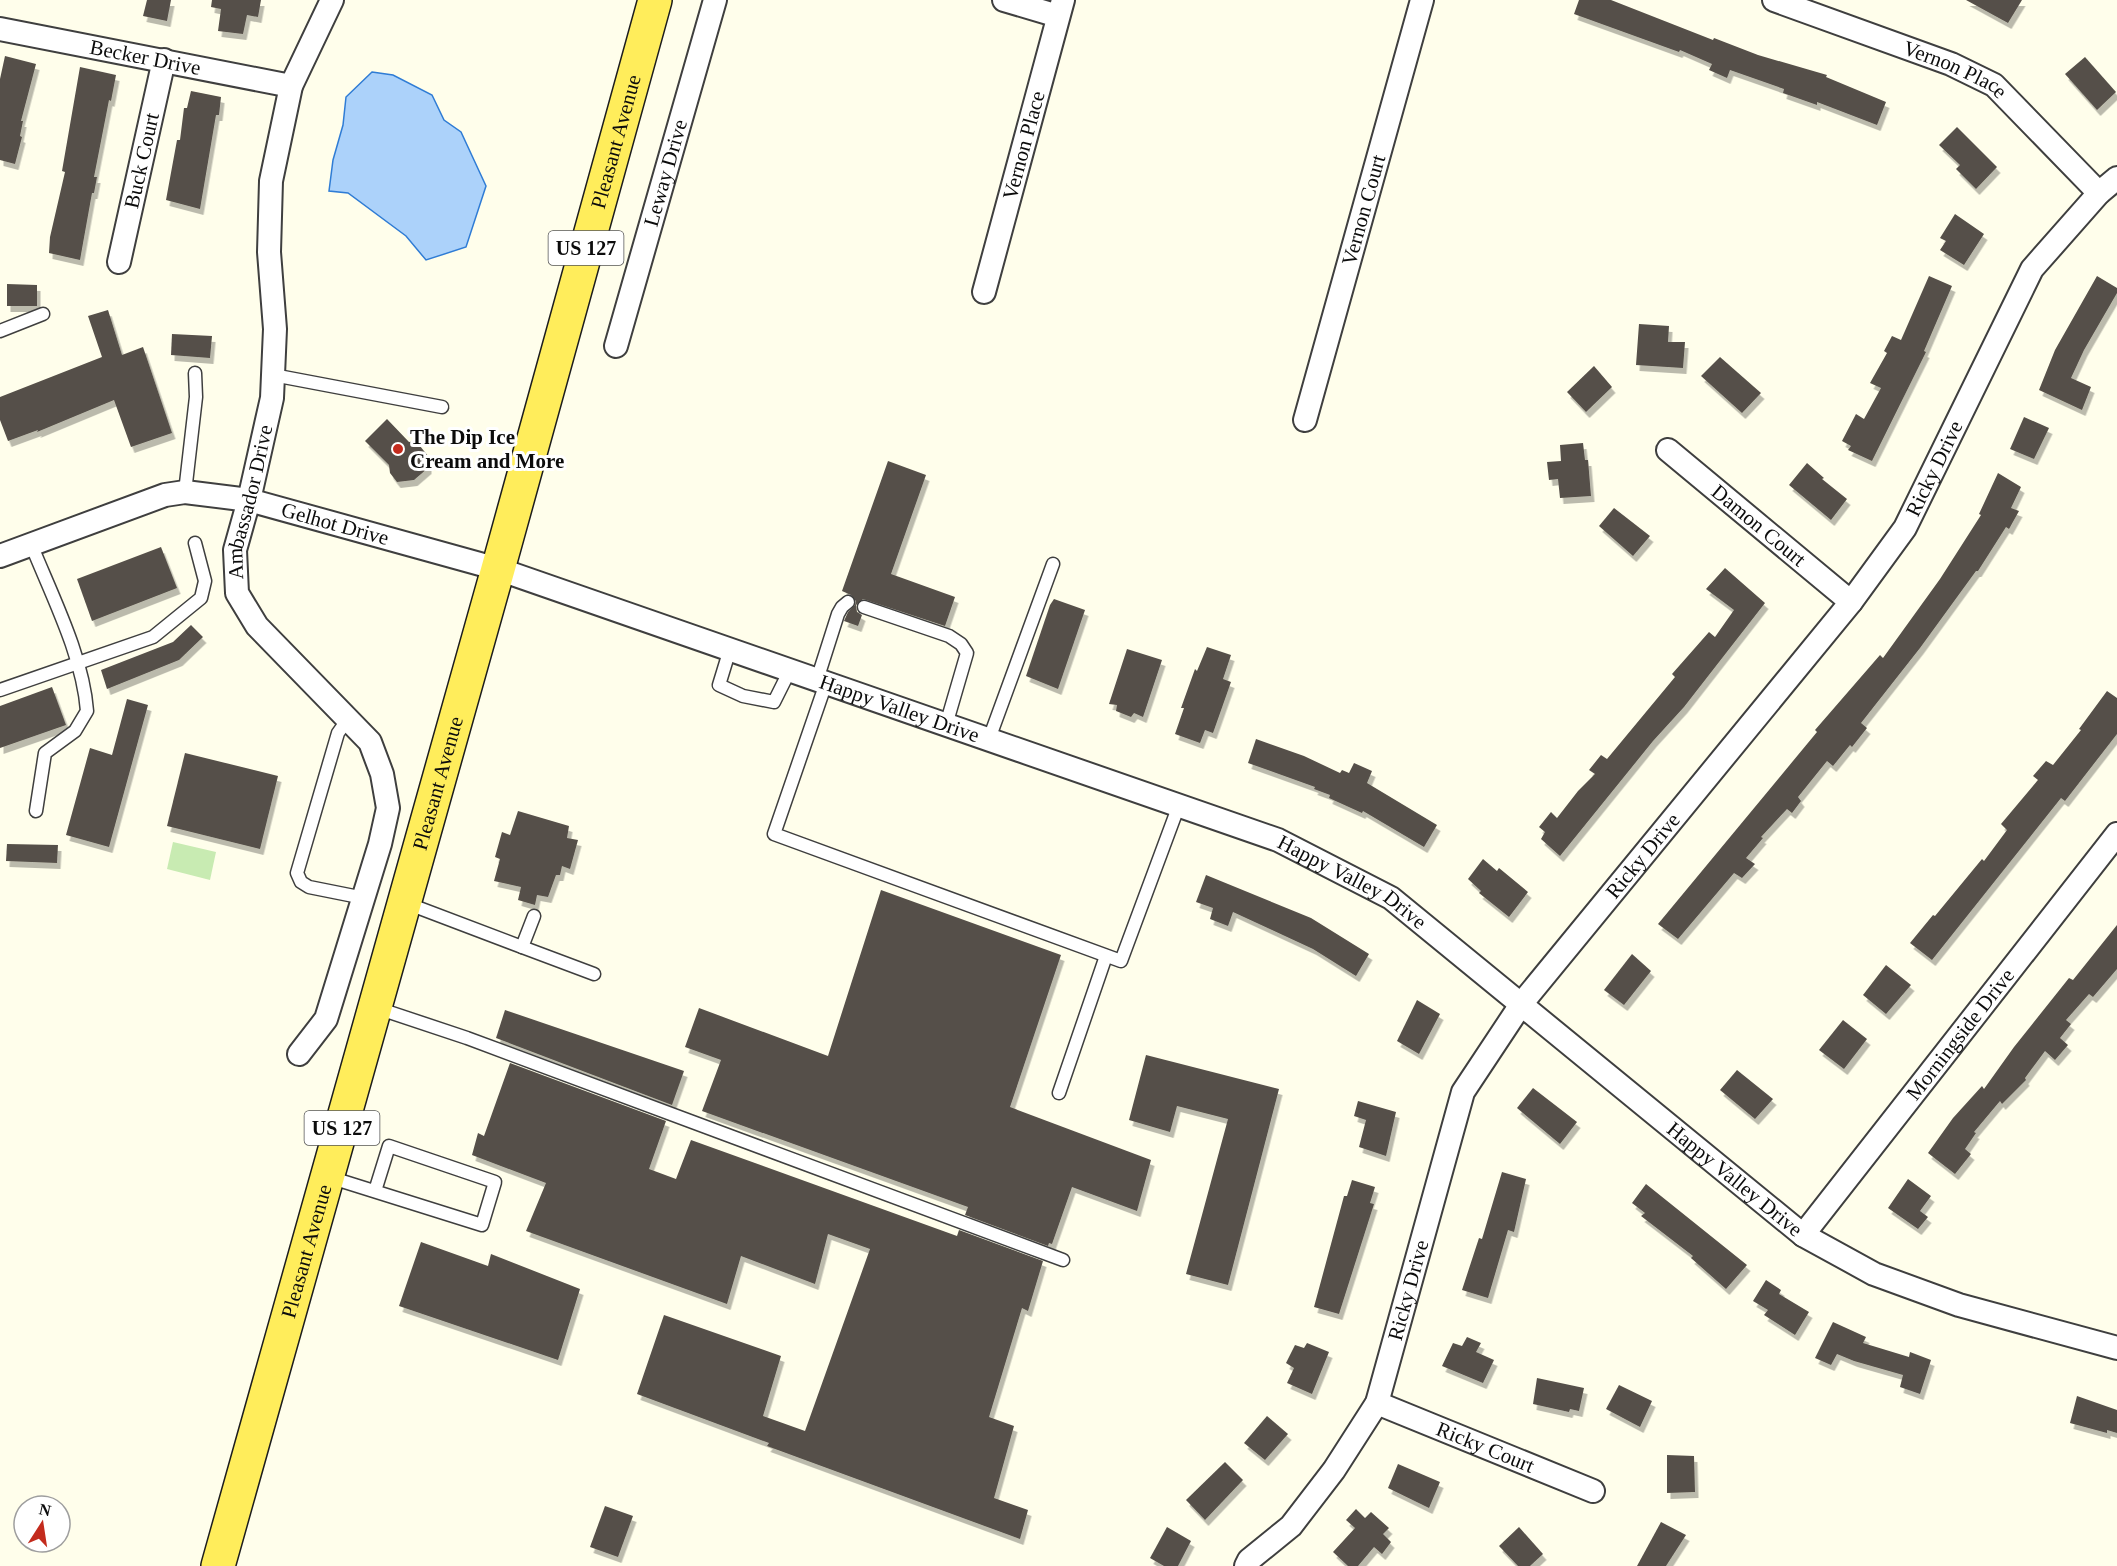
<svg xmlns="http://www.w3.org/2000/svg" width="2117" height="1566" viewBox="0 0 2117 1566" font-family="Georgia,serif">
	<defs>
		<filter id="shadow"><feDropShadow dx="3.5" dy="6" stdDeviation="0" flood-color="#0004"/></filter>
	</defs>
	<rect width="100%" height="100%" fill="#fffeeb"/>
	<polygon fill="#c8ebb2" points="173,842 216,852 210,880 167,869"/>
	<polygon fill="#acd2fa" stroke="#2f7cd5" stroke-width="1.5" points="372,72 393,75 432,95 444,120 461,132 486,186 466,247 426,260 406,236 348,193 329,191 333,160 343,125 346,97"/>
	<g fill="#554f48" filter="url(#shadow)">
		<polygon points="147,0 171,0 167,21 143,16"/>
		<polygon points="212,0 261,0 258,17 247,15 243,34 218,31 221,9 211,7"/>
		<polygon points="1579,0 1611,0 1713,40 1714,38 1758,55 1827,75 1826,77 1886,102 1877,125 1817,102 1817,105 1783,93 1784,89 1730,70 1727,78 1709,70 1712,64 1680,50 1679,52 1574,14"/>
		<polygon points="1966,0 2022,0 2008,23"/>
		<polygon points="5,56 36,64 21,121 23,121 20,136 22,137 15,164 0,160 0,79"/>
		<polygon points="2085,57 2116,92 2097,110 2065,74"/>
		<polygon points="80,67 116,75 111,101 109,100 94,177 97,177 94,193 92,193 80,260 49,253 50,237 65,172 62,171"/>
		<polygon points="191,91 221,97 219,115 216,115 200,209 166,200 177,140 180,140 184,108 187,108"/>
		<polygon points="1957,127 1997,167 1976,189 1956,169 1960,165 1939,145"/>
		<polygon points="1955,214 1984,234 1964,265 1940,250 1946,241 1940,238"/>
		<polygon points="1929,276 1952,286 1924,351 1926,352 1872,461 1848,450 1851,446 1842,441 1856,414 1864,419 1881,388 1870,383 1887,353 1884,351 1892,336 1901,340"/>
		<polygon points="2097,276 2117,288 2117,293 2084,350 2071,378 2091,387 2082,410 2039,390 2055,350"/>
		<polygon points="7,284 37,285 37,306 7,306"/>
		<polygon points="108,310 122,355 143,347 172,433 131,447 114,400 37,432 38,430 8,441 0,420 0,397 102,357 88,316"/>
		<polygon points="1639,324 1669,326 1668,342 1685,342 1683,368 1636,365"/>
		<polygon points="172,334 212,336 210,358 171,355"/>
		<polygon points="1720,357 1761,393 1742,413 1701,376"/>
		<polygon points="1594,366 1612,387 1586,412 1567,392"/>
		<polygon points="2024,417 2049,428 2034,459 2010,449"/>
		<polygon points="387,419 409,442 416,441 428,456 428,468 414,480 397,482 390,473 389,465 365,441"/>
		<polygon points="1583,443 1585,460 1588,460 1591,496 1560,498 1558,479 1549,480 1547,462 1561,461 1560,445"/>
		<polygon points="888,461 926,475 891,574 955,597 945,626 863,599 856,605 857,612 862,615 858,626 844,621 848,612 855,605 856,601 851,595 842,591"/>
		<polygon points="1807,463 1824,478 1822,479 1847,499 1831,520 1789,485"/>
		<polygon points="1998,473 2021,487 2011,508 2019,511 2009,529 2006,527 1978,571 1976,571 1920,648 1861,723 1867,728 1852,747 1850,745 1833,766 1827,761 1798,797 1801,801 1792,813 1787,809 1761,837 1763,838 1746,858 1755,864 1742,878 1734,873 1678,939 1658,924 1817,732 1815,730 1880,655 1883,658 1940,579 1981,515 1979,514"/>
		<polygon points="1614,508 1650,536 1633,556 1599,526"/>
		<polygon points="161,547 177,588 92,621 77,579"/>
		<polygon points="1725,568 1765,603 1684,707 1653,741 1560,856 1541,839 1545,832 1539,827 1551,812 1557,818 1578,791 1595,774 1589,770 1601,755 1607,759 1675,677 1672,674 1709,632 1715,637 1734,610 1706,589"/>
		<polygon points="1054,599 1085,610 1058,689 1026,676 1050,605"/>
		<polygon points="191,625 203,637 179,660 107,689 101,670 173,642"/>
		<polygon points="1207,647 1231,655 1223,679 1231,682 1213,733 1205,730 1200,743 1175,734 1184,708 1181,708 1195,669 1197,671"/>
		<polygon points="1127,649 1162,660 1143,717 1134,713 1131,717 1116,711 1117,705 1109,704"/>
		<polygon points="52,687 66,725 0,748 0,706"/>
		<polygon points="2107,691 2117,698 2117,734 2065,801 2061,798 1932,960 1910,943 1933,915 1935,916 1982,859 1984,861 2007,830 2001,824 2038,780 2033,776 2046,761 2053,765 2081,730 2079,729"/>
		<polygon points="127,699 148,705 109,847 66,835 90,748 112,755"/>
		<polygon points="1256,739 1304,756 1340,773 1342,770 1349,773 1354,763 1372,771 1367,783 1437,825 1424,847 1363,811 1362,813 1329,798 1330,795 1314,789 1315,787 1248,763"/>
		<polygon points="185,753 278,776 260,849 167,826"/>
		<polygon points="518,811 569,826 567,838 578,840 570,869 562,866 560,875 556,875 548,897 537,895 535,905 518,900 521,887 494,881 500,859 495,857 502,832 510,835"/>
		<polygon points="7,844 58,845 57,863 6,861"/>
		<polygon points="1483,859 1497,871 1499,868 1528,892 1509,917 1479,893 1481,891 1468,879"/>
		<polygon points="1206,875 1311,918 1369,954 1356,976 1313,949 1233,912 1228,926 1210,919 1213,908 1196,902"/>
		<polygon points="881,890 1061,955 1010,1107 1151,1160 1137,1211 1072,1187 1052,1244 1049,1243 1048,1246 965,1215 968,1207 702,1111 721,1060 685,1047 699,1008 828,1056"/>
		<polygon points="2117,925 2117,969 2093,997 2089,994 2066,1020 2071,1024 2060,1038 2068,1045 2055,1060 2045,1051 2025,1078 2026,1080 2002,1104 2000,1101 1974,1132 1976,1133 1965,1149 1971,1154 1955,1174 1928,1153 1953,1118 1982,1086 1984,1089 2014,1047 2069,978 2073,980"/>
		<polygon points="1632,954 1651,971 1624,1005 1604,990"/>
		<polygon points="1886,965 1911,985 1886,1014 1863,995"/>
		<polygon points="1417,1000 1440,1014 1419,1054 1397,1041"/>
		<polygon points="505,1010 684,1071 672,1105 496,1038"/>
		<polygon points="1843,1020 1867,1039 1844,1069 1819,1050"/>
		<polygon points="1146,1055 1279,1089 1228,1285 1186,1274 1228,1119 1177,1106 1170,1132 1129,1120"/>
		<polygon points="510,1063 666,1121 649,1169 676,1179 691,1140 957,1236 959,1230 1043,1261 1028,1311 1022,1308 989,1417 1014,1426 994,1498 1028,1510 1020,1539 767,1446 769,1443 637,1394 664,1315 781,1356 763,1416 805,1431 870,1249 828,1234 815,1284 741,1256 727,1304 526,1231 546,1183 472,1155 478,1133 484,1136"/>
		<polygon points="1737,1070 1773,1099 1755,1119 1720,1090"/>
		<polygon points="1533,1088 1577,1122 1560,1144 1517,1108"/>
		<polygon points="1358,1101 1396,1112 1386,1156 1359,1147 1366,1120 1354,1116"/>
		<polygon points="1502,1172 1526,1179 1514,1232 1508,1230 1488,1298 1462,1290 1479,1238 1482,1239"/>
		<polygon points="1908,1179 1931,1196 1920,1211 1928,1217 1918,1229 1888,1208"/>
		<polygon points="1352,1180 1375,1187 1370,1203 1374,1204 1339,1314 1314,1307 1344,1196 1347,1196"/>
		<polygon points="1646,1184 1747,1265 1726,1289 1691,1258 1693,1256 1641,1216 1645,1213 1632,1203"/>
		<polygon points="421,1242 488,1266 491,1254 580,1289 558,1360 399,1306"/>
		<polygon points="1766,1280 1781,1290 1779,1294 1809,1312 1795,1335 1764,1315 1768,1310 1753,1301"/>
		<polygon points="1833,1322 1866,1337 1863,1343 1909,1357 1910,1352 1931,1360 1920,1394 1900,1387 1903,1375 1854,1361 1837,1354 1831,1365 1815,1358"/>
		<polygon points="1467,1337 1481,1343 1476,1352 1494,1360 1483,1383 1442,1366 1453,1343 1462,1346"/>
		<polygon points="1307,1343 1329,1352 1312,1394 1287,1383 1294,1368 1286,1363 1295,1345 1304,1348"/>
		<polygon points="1537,1378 1584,1388 1579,1411 1570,1409 1569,1412 1533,1404"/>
		<polygon points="1619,1385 1652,1401 1640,1427 1606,1409"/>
		<polygon points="2077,1396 2117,1410 2117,1433 2107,1430 2107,1433 2070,1423"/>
		<polygon points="1267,1416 1288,1434 1265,1460 1244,1443"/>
		<polygon points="1667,1455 1694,1456 1695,1492 1667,1493"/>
		<polygon points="1225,1462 1243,1480 1205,1520 1186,1500"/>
		<polygon points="1398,1464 1440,1482 1429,1508 1388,1488"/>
		<polygon points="605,1506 633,1516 618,1557 590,1547"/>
		<polygon points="1356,1509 1365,1518 1371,1512 1389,1528 1383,1534 1391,1542 1382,1554 1374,1547 1358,1566 1348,1566 1333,1552 1355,1528 1346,1520"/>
		<polygon points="1661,1522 1686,1535 1666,1566 1637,1566"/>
		<polygon points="1167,1527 1191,1541 1178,1566 1164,1566 1150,1558"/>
		<polygon points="1519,1527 1543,1554 1530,1566 1518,1566 1499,1546"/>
	</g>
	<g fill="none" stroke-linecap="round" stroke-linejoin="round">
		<defs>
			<g id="lane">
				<polyline points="0,331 43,314"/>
				<polyline points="273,375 442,407"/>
				<polyline points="185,492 196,397 195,373"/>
				<path d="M31,544C52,596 83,656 87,711L75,731L45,753L36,811"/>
				<polyline points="864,607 949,636 961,644 967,653 946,725"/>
				<polyline points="730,649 719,685 743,696 774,702 790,670"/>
				<polyline points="817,680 838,614 842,607 848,602"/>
				<polyline points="826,683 774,834 1121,961 1179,805"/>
				<polyline points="0,690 153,637 201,598 205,581 195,543"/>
				<polyline points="348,719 338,733 297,873 301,882 309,887 364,898"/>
				<polyline points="989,739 1053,564"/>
				<polyline points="406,903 522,947"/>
				<polyline points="534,916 522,947 594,974"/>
				<polyline points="377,1008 467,1038 1063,1260"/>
				<polyline points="1059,1093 1106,956"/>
				<polyline points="329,1177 482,1225 495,1182 389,1146 375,1191"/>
			</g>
			<g id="street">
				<polyline points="1004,0 1058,16"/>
				<path id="s1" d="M1774,0L1951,64L1994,85L2099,193"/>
				<path id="s2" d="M0,29L291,86"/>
				<path id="s3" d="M119,262L164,60"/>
				<path id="s4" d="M984,292L1063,0"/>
				<path id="s5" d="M616,346L715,0"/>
				<path id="s6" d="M1305,420L1422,0"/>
				<path id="s7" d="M1668,450L1851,602"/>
				<path id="s8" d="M0,556L165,495L185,492L249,500L498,569L1278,840L1391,898L1803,1235L1874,1274L1959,1305L2117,1348"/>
				<path id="s9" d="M299,1054L326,1019L380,844L388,808L382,774L370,742L257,626L237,593L235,550L249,500L272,398L275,329L269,252L271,181L291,86L332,0"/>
				<path id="s10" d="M1803,1235L2117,834"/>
				<path id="s11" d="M1377,1403L1593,1491"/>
				<path id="s12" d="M1246,1566L1249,1560L1291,1526L1334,1470L1377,1403L1463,1092L1522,1003L1851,602L1905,528L2032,269L2099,193L2117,178"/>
			</g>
			<g id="primary">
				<path id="s13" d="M218,1566L498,569L655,0"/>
			</g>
		</defs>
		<use href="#lane" stroke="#3f3f3f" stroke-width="15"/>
		<use href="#street" stroke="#3f3f3f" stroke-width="26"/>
		<use href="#primary" stroke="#1d1d1d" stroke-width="36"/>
		<use href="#lane" stroke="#fff" stroke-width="12"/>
		<use href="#street" stroke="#fff" stroke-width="22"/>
		<use href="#primary" stroke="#ffed5b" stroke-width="33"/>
	</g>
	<circle fill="#c32b1d" stroke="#fff" stroke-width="2" cx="398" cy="449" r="6"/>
	<g text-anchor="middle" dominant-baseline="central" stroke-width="6" stroke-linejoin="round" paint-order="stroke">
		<g fill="#fff" stroke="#555" stroke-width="1.5">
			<rect x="548.5" y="231" width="75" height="34" rx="4.5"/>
			<rect x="304.5" y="1111" width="75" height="34" rx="4.5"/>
		</g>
		<g font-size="20" font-weight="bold" fill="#0c0c0c">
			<text x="586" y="248">US 127</text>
			<text x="342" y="1128">US 127</text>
		</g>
		<g font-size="21" fill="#0c0c0c" stroke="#fff">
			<text stroke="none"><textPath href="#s2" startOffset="148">Becker Drive</textPath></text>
			<text stroke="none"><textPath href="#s1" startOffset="194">Vernon Place</textPath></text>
			<text stroke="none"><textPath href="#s13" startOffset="1479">Pleasant Avenue</textPath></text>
			<text stroke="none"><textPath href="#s4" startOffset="152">Vernon Place</textPath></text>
			<text stroke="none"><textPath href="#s3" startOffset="104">Buck Court</textPath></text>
			<text stroke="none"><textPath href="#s5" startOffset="180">Leway Drive</textPath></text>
			<text stroke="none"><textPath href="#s6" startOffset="218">Vernon Court</textPath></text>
			<text stroke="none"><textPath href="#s12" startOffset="1317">Ricky Drive</textPath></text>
			<text stroke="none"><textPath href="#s9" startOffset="626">Ambassador Drive</textPath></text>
			<text stroke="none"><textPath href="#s8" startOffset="350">Gelhot Drive</textPath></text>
			<text stroke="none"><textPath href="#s7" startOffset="118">Damon Court</textPath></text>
			<text stroke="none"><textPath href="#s8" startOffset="944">Happy Valley Drive</textPath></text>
			<text stroke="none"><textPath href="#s13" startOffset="813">Pleasant Avenue</textPath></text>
			<text stroke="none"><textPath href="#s12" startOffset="831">Ricky Drive</textPath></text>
			<text stroke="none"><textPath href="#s8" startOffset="1430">Happy Valley Drive</textPath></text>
			<text stroke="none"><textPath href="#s10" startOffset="255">Morningside Drive</textPath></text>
			<text stroke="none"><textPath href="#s8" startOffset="1916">Happy Valley Drive</textPath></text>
			<text stroke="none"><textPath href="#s13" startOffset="327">Pleasant Avenue</textPath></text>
			<text stroke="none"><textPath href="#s12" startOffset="328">Ricky Drive</textPath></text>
			<text stroke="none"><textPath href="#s11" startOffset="117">Ricky Court</textPath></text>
		</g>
		<g font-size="21" font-weight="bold" fill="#0c0c0c" stroke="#fff" text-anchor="start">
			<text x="410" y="437">The Dip Ice<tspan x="410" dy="24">Cream and More</tspan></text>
		</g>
	</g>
	<g transform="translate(42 1524) rotate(12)"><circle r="28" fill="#ffffff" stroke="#9e9e9e" stroke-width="1.5"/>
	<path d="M0-4.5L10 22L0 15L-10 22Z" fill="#c32b1d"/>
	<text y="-9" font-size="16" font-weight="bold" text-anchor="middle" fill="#0c0c0c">N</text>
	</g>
</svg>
